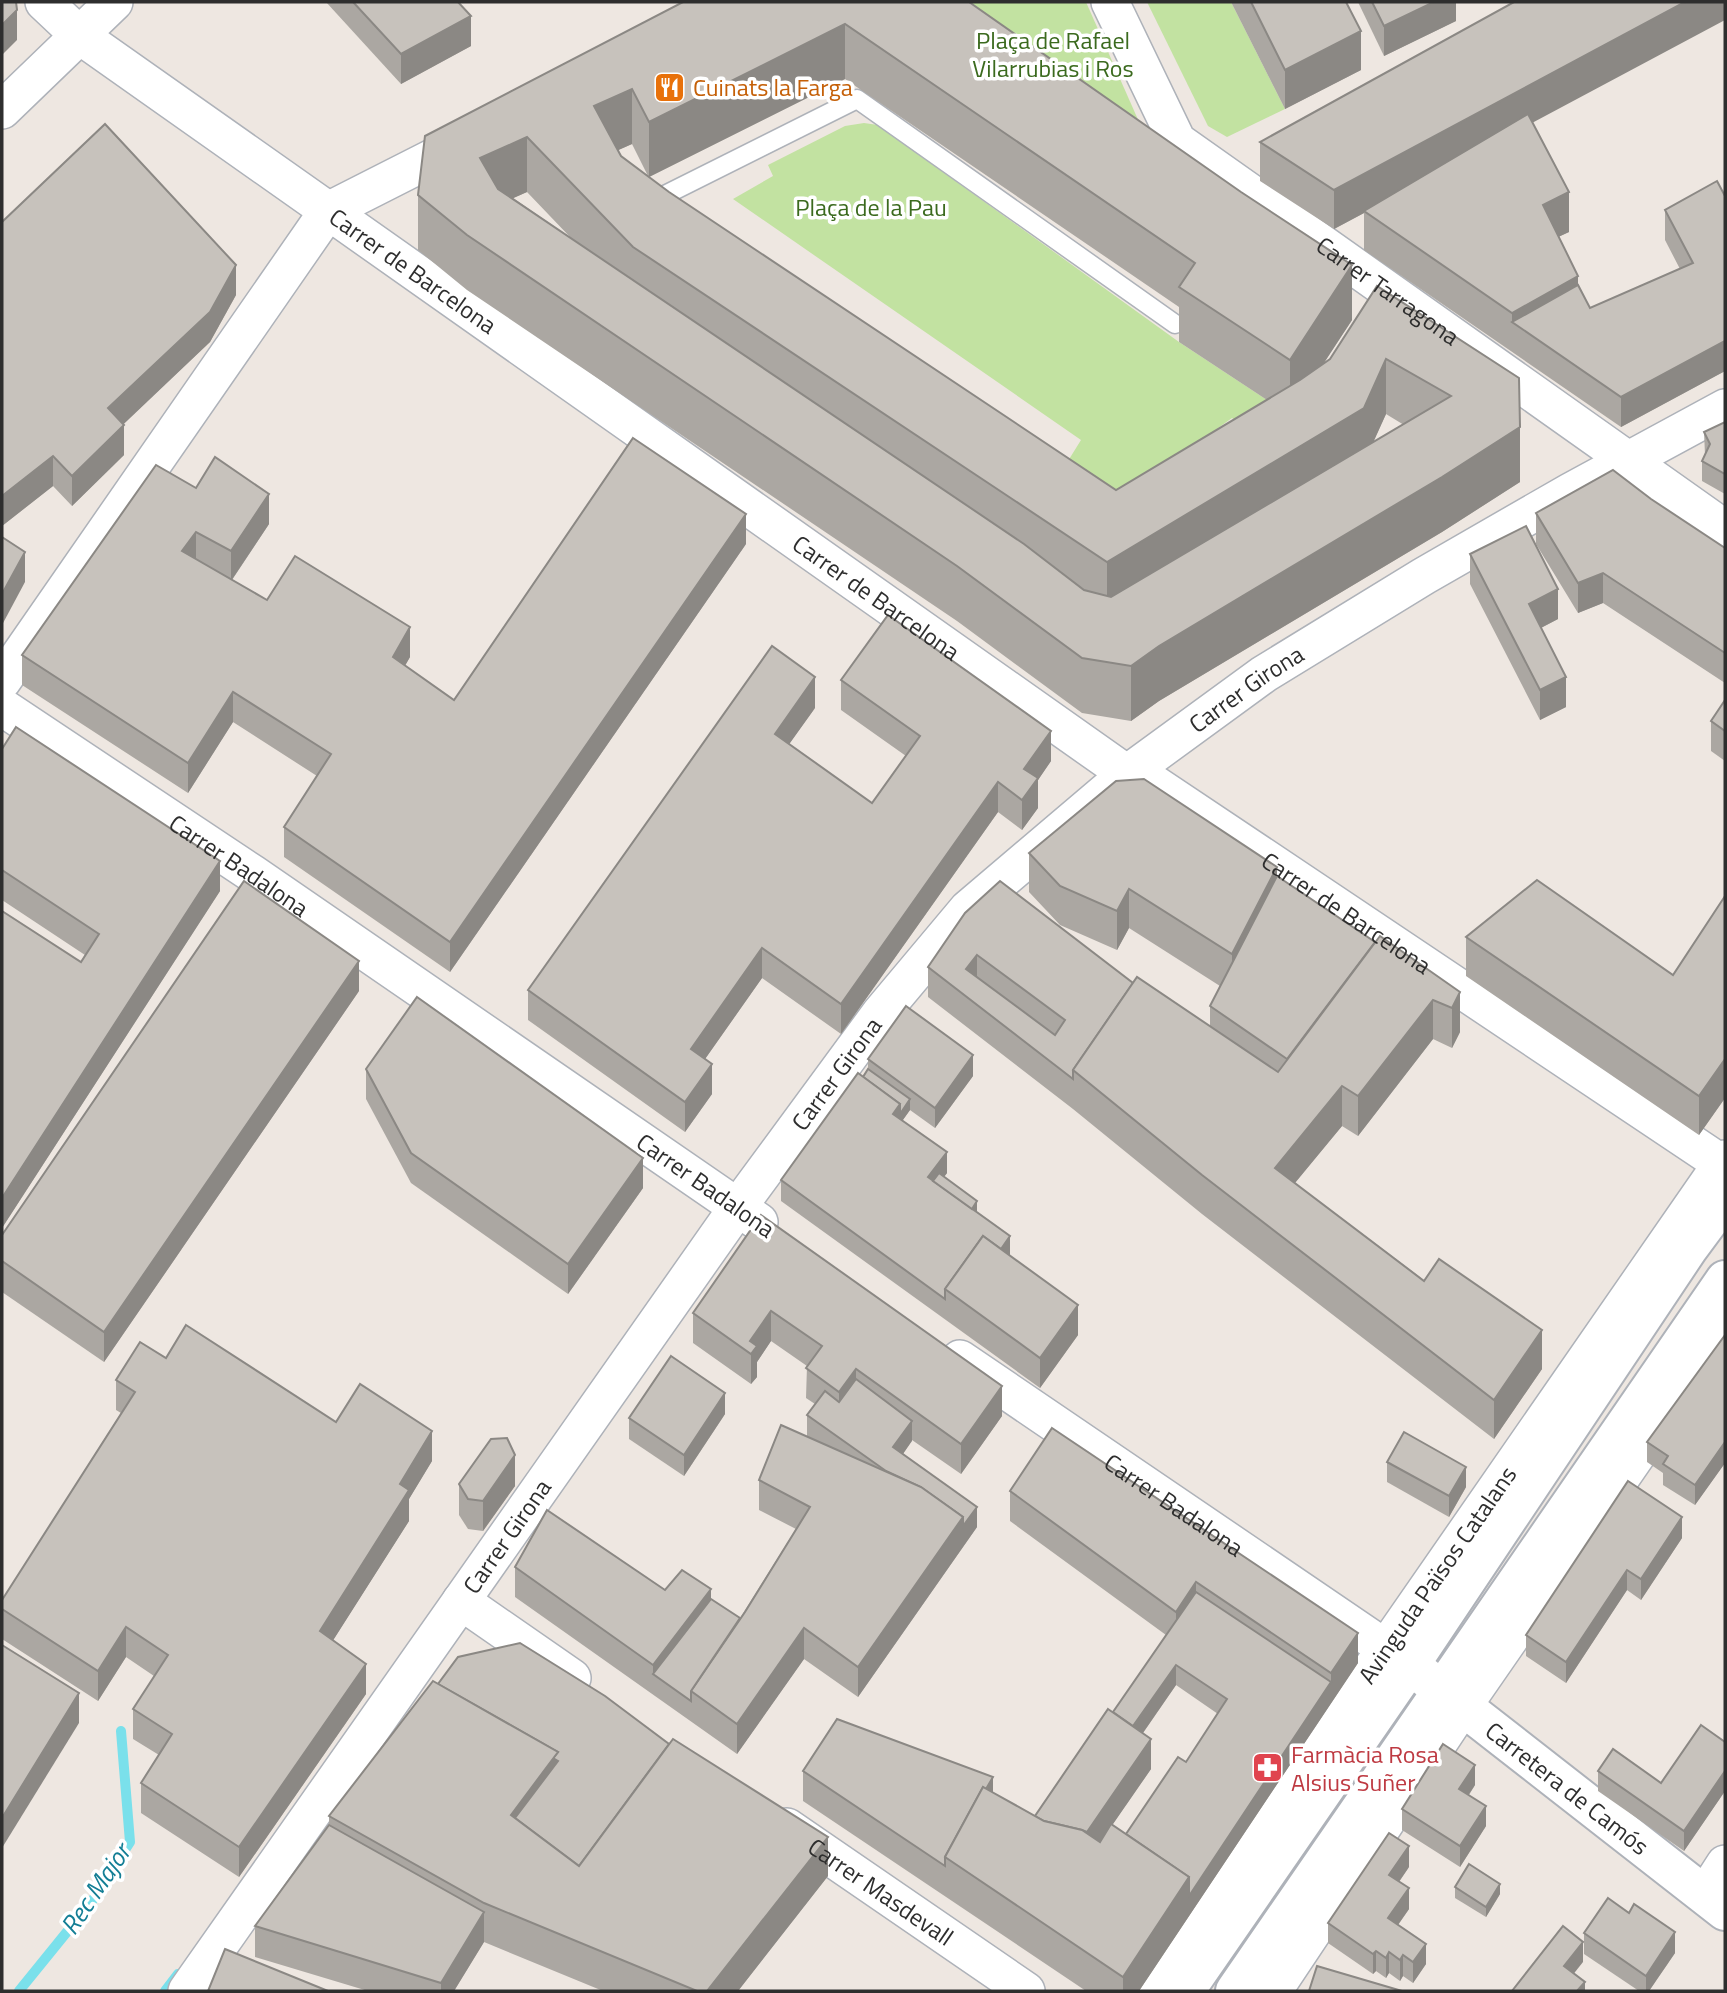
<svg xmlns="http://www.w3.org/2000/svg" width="1727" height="1993" viewBox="0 0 1727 1993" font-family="'Titillium Web',sans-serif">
	<rect width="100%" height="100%" fill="#eee7e1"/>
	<g fill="#c2e2a1">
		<polygon points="890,2 1086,2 1174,201"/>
		<polygon points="1147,2 1231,2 1285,109 1227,137 1208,126"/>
		<polygon points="864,123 878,125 1179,342 1290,415 1254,436 1232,418 1149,478 1169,514 1045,498 1081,440 733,199 773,176 768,165 845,126"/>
	</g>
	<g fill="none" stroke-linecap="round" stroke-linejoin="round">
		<g stroke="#7ae0eb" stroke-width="10">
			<polyline points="19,1991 92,1901 130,1842 121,1731"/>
			<polyline points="165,1991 178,1974"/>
		</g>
		<defs>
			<polyline id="lane" points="658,203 655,200 857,99 1175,324"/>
			<g id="street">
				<path id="s1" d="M44,2L79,35L1127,774L1153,783L1725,1166"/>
				<path id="s2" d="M1110,2L1177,141L1725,529"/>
				<polyline points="2,110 114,2"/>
				<polyline points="2,681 328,211 466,141"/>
				<path id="s3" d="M2,707L253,874L759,1222"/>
				<path id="s4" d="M960,1359L1410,1665"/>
				<polyline points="461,1601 572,1678"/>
				<path id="s5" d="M787,1827L1026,1991"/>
				<polyline points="1705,1895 1725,1864"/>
				<path id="s6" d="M187,1991L738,1207L880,1014L968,909L1127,774L1264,674L1424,576L1570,492L1725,408"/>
				<path id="s7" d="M1153,1991L1386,1648L1725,1159"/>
				<polyline points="1273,1991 1463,1706 1725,1327"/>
			</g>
			<g id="secondary">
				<path id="s8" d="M1420,1673L1725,1911"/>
				<polyline points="1185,1991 1410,1665 1688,1249 1725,1199"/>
				<polyline points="1235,1991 1725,1280"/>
			</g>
		</defs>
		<use href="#lane" stroke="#aeb2b9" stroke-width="21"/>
		<use href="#street" stroke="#aeb2b9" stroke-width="40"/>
		<use href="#secondary" stroke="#aeb2b9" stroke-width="42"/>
		<use href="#lane" stroke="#fff" stroke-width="18"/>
		<use href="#street" stroke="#fff" stroke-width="37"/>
		<use href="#secondary" stroke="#fff" stroke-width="38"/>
	</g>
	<g fill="#aba7a2" fill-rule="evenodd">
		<polygon points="326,2 458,2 471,46 401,84"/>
		<path d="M683,2H969L1352,320L1323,364L1330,359L1377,286L1520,482L1442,532L1159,701L1131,721L1082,713L957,621L467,290L418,250V195ZM845,79L1179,307V342L1267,400L1116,490L669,192L649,177ZM632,144L648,176L621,156L618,150ZM527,192L571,238L513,198ZM1386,414L1404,425L1373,442Z"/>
		<polygon points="1231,2 1346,2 1361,70 1285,109"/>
		<polygon points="1358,2 1456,2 1456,21 1384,56"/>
		<polygon points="1532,123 1569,232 1558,237 1578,285 1590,308 1680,269 1665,240 1665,210 1725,196 1725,371 1621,427 1364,250 1364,213 1334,229 1260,181 1260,142"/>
		<polygon points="2,222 236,295 210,342 123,424 124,455 72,506 53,486 2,526"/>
		<polygon points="1725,422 1725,494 1702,481 1702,461 1705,455 1704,432"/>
		<polygon points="196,488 269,524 232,580 267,600 410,657 405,665 454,700 746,544 450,972 284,857 284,827 317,776 233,722 188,793 22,685 22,655"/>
		<polygon points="1651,499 1725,548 1725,683 1603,603 1578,613 1536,544 1536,513"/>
		<polygon points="1470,554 1558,619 1541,628 1566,707 1540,720 1470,584"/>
		<polygon points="841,680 1051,761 1038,780 1038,808 1022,830 998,812 841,1034 762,978 705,1059 712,1094 685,1132 528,1020 528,990 815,708 789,744 872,803 906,756 841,710"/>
		<polygon points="1725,700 1725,761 1711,751 1711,721"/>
		<polygon points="2,749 220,891 2,1228 2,911 81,962 85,955 2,900"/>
		<polygon points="1029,853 1277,876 1375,942 1460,992 1460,1032 1452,1048 1433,1039 1358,1136 1342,1126 1295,1183 1542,1369 1494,1439 1202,1214 1073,1109 928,997 928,967 965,913 1133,983 1210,1027 1210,1006 1220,986 1129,928 1117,950 1060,925 1029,892"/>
		<polygon points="1725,896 1725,1098 1699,1135 1466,976 1466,937 1673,975"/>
		<polygon points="359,991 104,1362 2,1292 2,1235"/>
		<polygon points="868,1059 973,1076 935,1128 910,1110 902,1121 947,1173 944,1177 977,1211 977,1212 1010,1256 1078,1335 1040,1388 781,1201 781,1180 868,1069"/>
		<polygon points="366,1069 643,1188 568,1294 411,1183 366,1099"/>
		<polygon points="761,1215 1002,1416 961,1474 912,1440 903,1454 977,1527 858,1697 804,1659 737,1754 515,1597 515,1567 665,1590 711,1599 740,1618 796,1529 759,1510 759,1480 809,1437 807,1436 807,1415 815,1404 806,1398 807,1366 771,1341 757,1362 757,1377 751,1384 693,1343 693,1313"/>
		<polygon points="1725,1335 1725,1463 1695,1505 1663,1485 1663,1473 1647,1462 1647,1442"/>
		<polygon points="166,1358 336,1422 432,1461 409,1499 409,1521 333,1640 366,1694 239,1877 141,1813 141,1783 159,1755 133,1739 133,1709 154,1676 126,1657 98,1701 2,1639 2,1600 121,1413 116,1410 116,1380"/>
		<polygon points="725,1414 684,1476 629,1439 629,1418"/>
		<polygon points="1387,1462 1466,1487 1449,1517 1387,1482"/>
		<polygon points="459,1484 515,1486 483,1531 468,1529 459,1515"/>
		<path d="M1010,1491L1358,1663L1139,1991H1086L803,1801V1771L993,1793L1035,1816L1113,1712L1166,1635L1010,1521ZM1176,1685L1218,1714L1186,1762L1126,1834L1112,1825L1151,1769L1143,1733Z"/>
		<polygon points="1682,1517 1682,1538 1641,1600 1627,1590 1566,1683 1526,1656 1526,1635"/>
		<polygon points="1725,1742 1725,1791 1684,1851 1598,1791 1598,1771 1661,1783"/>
		<polygon points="1475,1785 1469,1795 1486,1826 1460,1867 1402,1830 1402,1809"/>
		<polygon points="329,1816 828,1876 738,1991 603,1991 484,1942 454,1991 368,1991 255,1957 255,1926 329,1825"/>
		<polygon points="1409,1867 1399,1882 1409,1909 1398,1925 1426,1964 1413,1983 1403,1976 1400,1981 1389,1973 1386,1978 1376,1971 1373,1974 1328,1943 1328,1923"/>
		<polygon points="1455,1887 1500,1894 1486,1917 1455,1898"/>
		<polygon points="1584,1933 1675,1953 1649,1991 1639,1991 1584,1954"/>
	</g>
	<g fill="#8b8884">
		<polygon points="1434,2 1456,2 1456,21 1384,56 1384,26"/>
		<polygon points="1685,2 1725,2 1725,20 1365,212 1364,211 1364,213 1334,229 1334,190"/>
		<polygon points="17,10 17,40 2,55 2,25"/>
		<polygon points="471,16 471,46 401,84 401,54"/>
		<polygon points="845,24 845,79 649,177 649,122"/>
		<polygon points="1361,31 1361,70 1285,109 1285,70"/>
		<polygon points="632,89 632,144 594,161 594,106"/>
		<polygon points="527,137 527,192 480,213 480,158"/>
		<polygon points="1569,192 1569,232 1543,244 1543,205"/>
		<polygon points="236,265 236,295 210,342 108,439 108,408"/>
		<polygon points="1352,265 1352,320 1290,415 1290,360"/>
		<polygon points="1578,276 1578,315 1512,322 1512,352 1512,313"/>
		<polygon points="1725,341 1725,371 1621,427 1621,397"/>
		<polygon points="1386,359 1386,414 1364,463 1107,617 1107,562"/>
		<polygon points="124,425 124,455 72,506 72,476"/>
		<polygon points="1520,427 1520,482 1442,532 1159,701 1131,721 1131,666 1159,646"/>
		<polygon points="53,456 53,486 2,526 2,496"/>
		<polygon points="269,494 269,524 231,581 231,551"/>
		<polygon points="746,514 746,544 450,972 450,942"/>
		<polygon points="196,532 196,562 182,551"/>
		<polygon points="25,552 25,582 2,625 2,594"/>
		<polygon points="1603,573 1603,603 1578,613 1578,583"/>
		<polygon points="1558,589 1558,619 1529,634 1529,604"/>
		<polygon points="410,627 410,657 393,687 393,657"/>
		<polygon points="815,677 815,708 775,764 775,734"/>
		<polygon points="1566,677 1566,707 1540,720 1540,690"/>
		<polygon points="233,692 233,722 188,793 188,763"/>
		<polygon points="1051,731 1051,761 1038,780 1038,808 1022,830 1022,800 1024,769"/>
		<polygon points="998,782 998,812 841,1034 841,1004"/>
		<polygon points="220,861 220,891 2,1228 2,1198"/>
		<polygon points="1277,867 1277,906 1232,993 1232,954"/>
		<polygon points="1129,889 1129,928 1117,950 1117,911"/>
		<polygon points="762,948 762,978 691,1079 691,1049"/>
		<polygon points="977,955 977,985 966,969"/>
		<polygon points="359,961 359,991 104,1362 104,1332"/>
		<polygon points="1460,992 1460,1032 1452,1048 1452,1008"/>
		<polygon points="1433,1000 1433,1039 1358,1136 1358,1096"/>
		<polygon points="973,1055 973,1076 935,1128 935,1108"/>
		<polygon points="1725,1059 1725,1098 1699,1135 1699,1096"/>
		<polygon points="712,1064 712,1094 685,1132 685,1102"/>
		<polygon points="1342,1086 1342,1126 1275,1207 1275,1168"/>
		<polygon points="910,1099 910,1110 893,1134 893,1114 900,1104"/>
		<polygon points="947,1152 947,1173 933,1191 928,1177"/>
		<polygon points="643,1158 643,1188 568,1294 568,1264"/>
		<polygon points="977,1201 977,1211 967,1226 967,1215"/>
		<polygon points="1010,1236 1010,1257 996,1255"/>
		<polygon points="1078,1305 1078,1335 1040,1388 1040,1358"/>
		<polygon points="771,1311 771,1341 757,1362 757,1377 751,1384 751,1354 750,1341"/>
		<polygon points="1542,1330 1542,1369 1494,1439 1494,1400"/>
		<polygon points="856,1369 856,1400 839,1422 839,1392"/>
		<polygon points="1002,1386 1002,1416 961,1474 961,1444"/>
		<polygon points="725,1393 725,1414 684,1476 684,1455"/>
		<polygon points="912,1421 912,1441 893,1468 893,1447"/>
		<polygon points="432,1431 432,1461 409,1499 409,1521 320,1661 320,1631 400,1484"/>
		<polygon points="1725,1442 1725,1463 1695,1505 1695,1485"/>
		<polygon points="515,1455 515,1486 483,1531 483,1501"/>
		<polygon points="1466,1467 1466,1487 1449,1517 1449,1496"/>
		<polygon points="977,1507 977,1527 858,1697 858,1667 963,1517"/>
		<polygon points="1682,1517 1682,1538 1641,1600 1641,1579"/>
		<polygon points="1627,1570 1627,1590 1566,1683 1566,1662"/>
		<polygon points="1196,1582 1196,1612 1176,1642 1176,1612"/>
		<polygon points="711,1589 711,1620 653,1674 653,1665"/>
		<polygon points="126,1627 126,1657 98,1701 98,1671"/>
		<polygon points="804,1628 804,1659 737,1754 737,1724"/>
		<polygon points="1358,1633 1358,1663 1139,1991 1123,1991 1123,1977 1189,1877 1331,1682 1331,1673"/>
		<polygon points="366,1664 366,1694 239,1877 239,1847"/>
		<polygon points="1176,1665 1176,1685 1129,1753 1129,1733"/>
		<polygon points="79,1693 79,1723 2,1848 2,1818"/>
		<polygon points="1151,1739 1151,1769 1082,1869 1082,1839"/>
		<polygon points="558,1752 558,1791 525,1835 511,1815"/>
		<polygon points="1475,1765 1475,1785 1459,1809 1459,1789"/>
		<polygon points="1725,1771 1725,1791 1684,1851 1684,1831"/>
		<polygon points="993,1777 993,1807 948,1859"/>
		<polygon points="1486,1806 1486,1826 1460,1867 1460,1846"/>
		<polygon points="828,1837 828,1876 738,1991 707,1991"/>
		<polygon points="1409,1846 1409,1867 1389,1896 1389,1875"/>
		<polygon points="1500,1884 1500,1894 1486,1917 1486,1907"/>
		<polygon points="1409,1888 1409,1909 1388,1939 1388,1918"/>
		<polygon points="484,1912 484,1942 454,1991 441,1991 441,1983"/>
		<polygon points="1675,1932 1675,1953 1649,1991 1646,1991 1646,1976"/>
		<polygon points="1583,1942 1583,1962 1564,1986 1564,1966"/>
		<polygon points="1426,1944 1426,1964 1413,1983 1413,1962"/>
		<polygon points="1376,1951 1376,1971 1373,1974 1373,1954"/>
		<polygon points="1389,1952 1389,1973 1386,1978 1386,1958"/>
		<polygon points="1403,1955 1403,1976 1400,1981 1400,1960"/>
		<polygon points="1585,1982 1585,1991 1577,1991"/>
	</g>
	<g fill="#c7c2bc" stroke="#8b8884" stroke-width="2" fill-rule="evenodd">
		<polygon points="2,2 16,2 17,10 2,25"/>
		<polygon points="353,2 458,2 471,16 401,54"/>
		<path d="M683,2H969L1241,192L1352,265L1290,360L1179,287L1195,263L845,24L649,122L632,89L594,106L621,156L669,192L1116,490L1300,380L1330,359L1377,286L1519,378L1520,427L1442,477L1159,646L1131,666L1082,658L957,566L467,235L418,195L425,136ZM527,137L633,247L1107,562L1364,408L1386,359L1451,396L1111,597L1084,590L1024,544L498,189L480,158Z"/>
		<polygon points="1251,2 1346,2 1361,31 1285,70"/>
		<polygon points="1372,2 1434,2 1384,26"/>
		<polygon points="1514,2 1685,2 1334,190 1260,142"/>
		<polygon points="1528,114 1569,192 1543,205 1578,276 1512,313 1364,211"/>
		<polygon points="105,124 236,265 210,312 108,408 124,425 72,476 53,456 2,496 2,222"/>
		<polygon points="1717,181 1725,196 1725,341 1621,397 1512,322 1578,285 1590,308 1693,263 1665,210"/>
		<polygon points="1725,422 1725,474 1702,461 1710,444 1704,432"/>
		<polygon points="633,438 746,514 450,942 284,827 331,754 233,692 188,763 22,655 156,465 196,488 215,457 269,494 231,551 196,532 182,551 267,600 295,556 410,627 393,657 454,700"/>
		<polygon points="1613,470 1651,499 1725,548 1725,653 1603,573 1578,583 1536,513"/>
		<polygon points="1526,526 1558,589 1529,604 1566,677 1540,690 1470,554"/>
		<polygon points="2,537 25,552 2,594"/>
		<polygon points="888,615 1051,731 1024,769 1038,778 1022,800 998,782 841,1004 762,948 691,1049 712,1064 685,1102 528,990 772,646 815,677 775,734 872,803 920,736 841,680"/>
		<polygon points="1725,700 1725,731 1711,721"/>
		<polygon points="16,727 220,861 2,1198 2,911 81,962 99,934 2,870 2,749"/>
		<polygon points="1144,779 1277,867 1232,954 1129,889 1117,911 1060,886 1029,853 1116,781"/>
		<polygon points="1277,876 1375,942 1287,1059 1210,1006"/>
		<polygon points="1537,880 1673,975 1725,896 1725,1059 1699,1096 1466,937"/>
		<polygon points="244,881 359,961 104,1332 2,1261 2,1235"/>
		<path d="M1000,881L1133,983L1073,1070V1079L928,967L965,913ZM977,955L1065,1020L1055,1035L966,969Z"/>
		<polygon points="1380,936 1460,992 1452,1008 1433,1000 1358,1096 1342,1086 1275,1168 1424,1281 1439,1259 1542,1330 1494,1400 1202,1175 1073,1070 1137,977 1278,1072"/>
		<polygon points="417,997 643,1158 568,1264 411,1153 366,1069"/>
		<polygon points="906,1006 973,1055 935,1108 868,1059"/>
		<polygon points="868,1069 910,1099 900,1114 900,1104 863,1077"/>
		<polygon points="858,1073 900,1104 893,1114 947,1152 928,1177 1010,1236 1001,1249 983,1236 945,1289 945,1299 781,1180"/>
		<polygon points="939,1173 977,1201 972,1209 933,1181"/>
		<polygon points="761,1215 1002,1386 961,1444 856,1369 839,1392 806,1368 822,1346 771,1311 750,1341 757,1346 751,1354 693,1313"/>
		<polygon points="983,1236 1078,1305 1040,1358 945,1289"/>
		<polygon points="186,1325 336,1422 360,1384 432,1431 400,1484 409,1490 320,1631 366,1664 239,1847 141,1783 172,1734 133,1709 168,1655 126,1627 98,1671 2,1609 2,1600 135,1392 116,1380 140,1342 166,1358"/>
		<polygon points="1725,1335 1725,1442 1695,1485 1663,1464 1668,1456 1647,1442"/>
		<polygon points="671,1356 725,1393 684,1455 629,1418"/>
		<polygon points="856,1379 912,1421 893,1447 977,1507 963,1526 963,1517 921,1487 886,1471 807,1415 825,1391 839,1402"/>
		<polygon points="781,1425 921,1487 963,1517 858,1667 804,1628 737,1724 691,1691 745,1612 810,1507 759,1480"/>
		<polygon points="1052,1428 1358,1633 1331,1673 1196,1582 1176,1612 1010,1491"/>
		<polygon points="1404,1432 1466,1467 1449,1496 1387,1462"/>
		<polygon points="507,1438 515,1455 483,1501 468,1499 459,1484 491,1439"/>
		<polygon points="1628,1481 1682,1517 1641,1579 1627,1570 1566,1662 1526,1635"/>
		<polygon points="547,1510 665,1590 682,1570 711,1589 653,1665 515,1567"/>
		<polygon points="1196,1592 1331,1682 1189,1896 1189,1877 1126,1834 1178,1757 1186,1762 1227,1699 1176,1665 1133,1726 1113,1712"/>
		<polygon points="711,1599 740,1618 691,1691 691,1701 653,1674"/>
		<polygon points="520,1643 605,1696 669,1744 579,1866 515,1818 558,1761 553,1758 558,1752 438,1684 458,1657"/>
		<polygon points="2,1645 79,1693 2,1818"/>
		<polygon points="433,1681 558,1752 511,1815 579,1866 673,1739 828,1837 707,1991 697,1991 484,1903 329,1816"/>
		<polygon points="1108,1709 1151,1739 1087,1832 1082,1830 1044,1821 1035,1816"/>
		<polygon points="837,1719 993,1777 986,1789 983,1787 945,1857 945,1866 803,1771"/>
		<polygon points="1701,1725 1725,1742 1725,1771 1684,1831 1598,1771 1613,1749 1661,1783"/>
		<polygon points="1443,1744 1475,1765 1459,1789 1486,1806 1460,1846 1402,1809"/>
		<polygon points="983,1787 1044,1821 1082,1830 1100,1842 1111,1824 1189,1877 1123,1977 945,1857"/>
		<polygon points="329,1825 484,1912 441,1983 255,1926"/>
		<polygon points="1389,1833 1409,1846 1389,1875 1409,1888 1388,1918 1426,1944 1413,1962 1403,1955 1400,1960 1389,1952 1386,1958 1376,1951 1373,1954 1328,1923"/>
		<polygon points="1469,1864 1500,1884 1486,1907 1455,1887"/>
		<polygon points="1608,1898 1629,1913 1634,1904 1675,1932 1646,1976 1584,1933"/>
		<polygon points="1563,1926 1583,1942 1564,1966 1585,1982 1577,1991 1512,1991"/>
		<polygon points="225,1949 328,1991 208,1991"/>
		<polygon points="1317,1966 1402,1991 1309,1991"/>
	</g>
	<defs>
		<symbol id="restaurant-square" viewBox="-11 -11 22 22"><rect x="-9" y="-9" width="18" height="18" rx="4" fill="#e8710a" stroke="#fff"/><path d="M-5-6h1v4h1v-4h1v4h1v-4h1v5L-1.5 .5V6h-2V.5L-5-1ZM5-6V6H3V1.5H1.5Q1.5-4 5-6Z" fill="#fff"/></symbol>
		<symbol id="pharmacy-square" viewBox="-11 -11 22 22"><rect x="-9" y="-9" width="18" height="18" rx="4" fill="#e0444e" stroke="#fff"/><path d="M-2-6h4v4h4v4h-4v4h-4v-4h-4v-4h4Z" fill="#fff"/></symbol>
	</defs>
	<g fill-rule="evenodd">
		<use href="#restaurant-square" x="652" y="70" width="35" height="35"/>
		<use href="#pharmacy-square" x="1250" y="1750" width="35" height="35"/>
	</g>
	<g text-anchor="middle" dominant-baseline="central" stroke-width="7" stroke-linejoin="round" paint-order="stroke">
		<g font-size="24" fill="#3b6a1e" stroke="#fff">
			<text x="1053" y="40">Plaça de Rafael<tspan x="1053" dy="28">Vilarrubias i Ros</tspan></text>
			<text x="871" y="207">Plaça de la Pau</text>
		</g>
		<g font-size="24" fill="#c56008" stroke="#fff" text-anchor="start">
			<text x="693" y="87">Cuinats la Farga</text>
		</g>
		<g font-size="24" fill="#2e2e2e" stroke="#fff">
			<text stroke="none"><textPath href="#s1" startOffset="457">Carrer de Barcelona</textPath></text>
			<text stroke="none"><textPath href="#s2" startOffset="413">Carrer Tarragona</textPath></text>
			<text stroke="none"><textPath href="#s1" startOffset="1024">Carrer de Barcelona</textPath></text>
			<text stroke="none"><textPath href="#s6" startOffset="1690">Carrer Girona</textPath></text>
			<text stroke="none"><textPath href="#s3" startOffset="285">Carrer Badalona</textPath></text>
			<text stroke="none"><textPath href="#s1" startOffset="1591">Carrer de Barcelona</textPath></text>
			<text stroke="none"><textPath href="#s6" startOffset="1124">Carrer Girona</textPath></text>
			<text transform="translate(706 1185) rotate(35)">Carrer Badalona</text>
			<text stroke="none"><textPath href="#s4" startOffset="259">Carrer Badalona</textPath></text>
			<text stroke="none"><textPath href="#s6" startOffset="556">Carrer Girona</textPath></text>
			<text stroke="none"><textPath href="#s7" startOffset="504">Avinguda Països Catalans</textPath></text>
			<text stroke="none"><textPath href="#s8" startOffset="187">Carretera de Camós</textPath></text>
			<text stroke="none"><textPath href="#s5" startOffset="114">Carrer Masdevall</textPath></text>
		</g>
		<g font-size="24" fill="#be3a42" stroke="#fff" text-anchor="start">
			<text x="1291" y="1754">Farmàcia Rosa<tspan x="1291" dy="28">Alsius Suñer</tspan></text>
		</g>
		<g font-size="26" font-style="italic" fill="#137e95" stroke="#fff">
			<text transform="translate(95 1889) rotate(-56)">Rec Major</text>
		</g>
	</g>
	<rect width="1727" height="1993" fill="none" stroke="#2e2e2e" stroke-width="7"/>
</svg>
